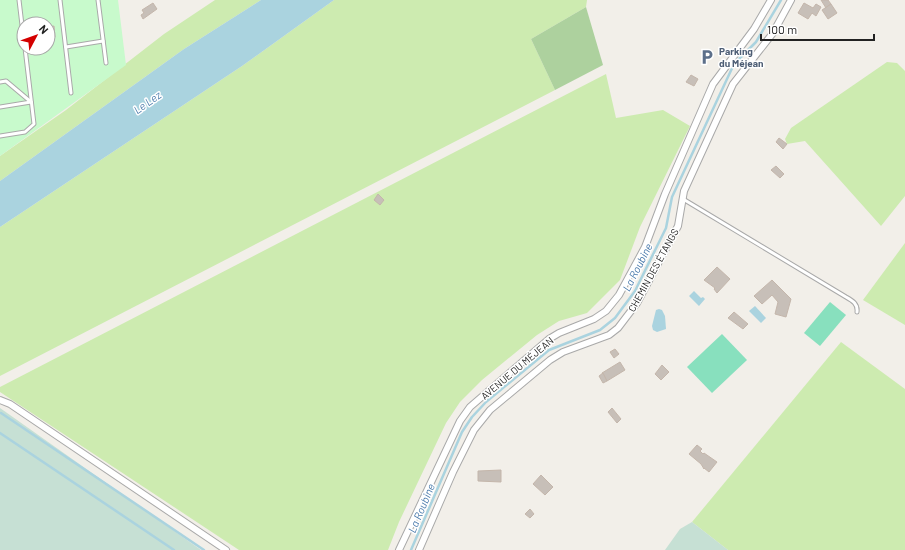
<svg xmlns="http://www.w3.org/2000/svg" width="905" height="550" viewBox="0 0 905 550" font-family="Barlow,sans-serif">
	<rect width="100%" height="100%" fill="#f2efe9"/>
	<g fill="#cdebb0">
		<polygon points="215,0 261,0 184,49 0,181 0,156 66,110 164,34"/>
		<polygon points="334,0 587,0 586,7 531,39 555,90 0,376 0,227 242,66"/>
		<polygon points="887,62 897,63 905,71 905,196 881,226 805,141 787,144 785,139 791,128"/>
		<polygon points="606,74 616,118 663,110 690,126 640,227 620,280 587,313 559,321 537,335 482,380 460,402 446,423 399,522 388,550 239,550 0,392 0,387"/>
		<polygon points="905,243 905,325 863,300"/>
		<polygon points="841,342 905,389 905,550 728,550 692,522"/>
	</g>
	<polygon fill="#add19e" points="586,7 603,65 555,90 531,39"/>
	<g fill="#c6e0d4">
		<polygon points="0,408 201,550 0,550"/>
		<polygon points="692,522 728,550 665,550 680,529"/>
	</g>
	<path fill="#c8facc" fill-rule="evenodd" d="M0,0H118L126,65L0,156ZM24,24H48V48H24Z"/>
	<g fill="#88e0be">
		<polygon points="830,302 846,315 820,346 804,333"/>
		<polygon points="722,334 747,360 712,393 687,367"/>
	</g>
	<g fill="#aad3df">
		<polygon points="261,0 334,0 242,66 0,227 0,181 184,49"/>
		<polygon points="694,291 701,298 703,297 705,299 699,306 689,296"/>
		<polygon points="755,306 766,318 761,323 749,311"/>
		<polygon points="659,309 662,310 665,316 666,329 657,332 653,330 652,326 656,310"/>
	</g>
	<g fill="none" stroke-linecap="round" stroke-linejoin="round">
		<g stroke="#aad3df" stroke-width="2.5">
			<polyline points="1,413 204,550"/>
			<polyline points="0,433 174,550"/>
			<polyline points="411,550 462,432 472,417 486,402 549,350 600,330 615,318 635,291 666,228 672,197 734,64 756,42 781,0"/>
		</g>
	</g>
	<g fill="#c7bfb8" stroke="#c4b6ab">
		<polygon points="821,0 828,0 831,4 826,8"/>
		<polygon points="153,3 157,9 143,19 141,15 144,13 142,10"/>
		<polygon points="804,3 813,8 816,4 821,7 816,16 812,13 808,19 798,13"/>
		<polygon points="831,4 837,13 828,19 822,10"/>
		<polygon points="54,26 55,37 48,38 48,27"/>
		<polygon points="691,75 698,79 694,86 686,82"/>
		<polygon points="779,138 787,144 783,149 776,142"/>
		<polygon points="776,166 784,174 780,178 771,170"/>
		<polygon points="378,194 384,200 380,205 374,200"/>
		<polygon points="717,267 730,279 717,293 714,289 715,288 704,280"/>
		<polygon points="772,280 791,299 786,317 775,314 778,302 772,295 762,304 754,296"/>
		<polygon points="734,312 748,324 743,329 728,318"/>
		<polygon points="615,349 619,354 614,358 610,352"/>
		<polygon points="620,362 625,370 607,381 602,373"/>
		<polygon points="662,365 669,372 661,380 655,374"/>
		<polygon points="603,373 607,381 603,383 599,376"/>
		<polygon points="612,408 621,419 617,423 608,412"/>
		<polygon points="697,445 702,449 700,451 703,454 704,453 717,462 709,472 704,468 704,469 701,464 689,454"/>
		<polygon points="501,470 501,482 478,481 478,471"/>
		<polygon points="541,475 553,487 545,495 533,484"/>
		<polygon points="530,509 534,514 530,518 525,514"/>
	</g>
	<g fill="none" stroke-linecap="round" stroke-linejoin="round">
		<defs>
			<g id="service">
				<polyline points="19,0 24,42"/>
				<polyline points="60,0 71,93"/>
				<polyline points="98,0 106,63"/>
				<polyline points="66,47 103,41"/>
				<polyline points="0,82 6,81 31,102"/>
				<polyline points="0,107 31,102"/>
				<polyline points="0,136 25,132 34,124 25,48"/>
				<path d="M683,199L846,297C853,301 858,304 857,312"/>
			</g>
			<g id="minor">
				<polyline points="0,400 10,404 226,550"/>
				<polyline points="399,550 460,421 470,407 549,339 559,333 594,319 606,311 619,295 645,247 665,194 713,84 754,29 771,0"/>
				<polyline points="419,550 453,472 474,430 490,410 550,360 563,352 609,335 618,328 637,303 678,226 684,191 733,84 773,33 791,0"/>
			</g>
		</defs>
		<use href="#service" stroke="#a9a9a9" stroke-width="5"/>
		<use href="#minor" stroke="#a9a9a9" stroke-width="8"/>
		<use href="#service" stroke="#fff" stroke-width="3"/>
		<use href="#minor" stroke="#fff" stroke-width="6"/>
	</g>
	<defs>
		<symbol id="parking-bare" viewBox="-9 -9 18 18"><path d="M-3.5-5.5H1a3.5 3.5 0 0 1 0 7H-1V5.5H-3.5ZM-1-3.4V-.6H.8a1.4 1.4 0 0 0 0-2.8Z" fill="#5c6f8a" stroke="#fff" stroke-width="2.5" paint-order="stroke"/></symbol>
	</defs>
	<g fill-rule="evenodd">
		<use href="#parking-bare" x="696" y="46" width="22" height="22"/>
	</g>
	<g text-anchor="middle" dominant-baseline="central" stroke-width="3" stroke-linejoin="round" paint-order="stroke">
		<g font-size="10" font-weight="bold" fill="#4e5e75" stroke="#fff" text-anchor="start">
			<text x="719" y="51">Parking<tspan x="719" dy="12">du Méjean</tspan></text>
		</g>
		<g font-size="10" fill="#222" stroke="#fff">
			<text transform="translate(653 270) rotate(-61)">CHEMIN DES ÉTANGS</text>
			<text transform="translate(517 368) rotate(-40)">AVENUE DU MÉJEAN</text>
		</g>
		<g font-size="11" font-style="italic" fill="#4a7aab" stroke="#fff">
			<text transform="translate(147 102) rotate(-35)">Le Lez</text>
			<text transform="translate(637 267) rotate(-63)">La Roubine</text>
			<text transform="translate(421 508) rotate(-67)">La Roubine</text>
		</g>
	</g>
	<g transform="translate(36 36) rotate(49)"><circle r="19" fill="#ffffff" stroke="#a7a7a7"/>
	<path d="M0-3L7 15L0 10L-7 15Z" fill="#d40000"/>
	<text y="-6" font-size="11" font-weight="bold" text-anchor="middle" fill="#222222">N</text>
	</g>
	<path d="M761 34v6h113v-6" fill="none" stroke="#222222" stroke-width="2"/>
	<text x="767" y="34" font-size="12" fill="#222222" stroke="#ffffff" stroke-width="3" paint-order="stroke">100 m</text>
</svg>
